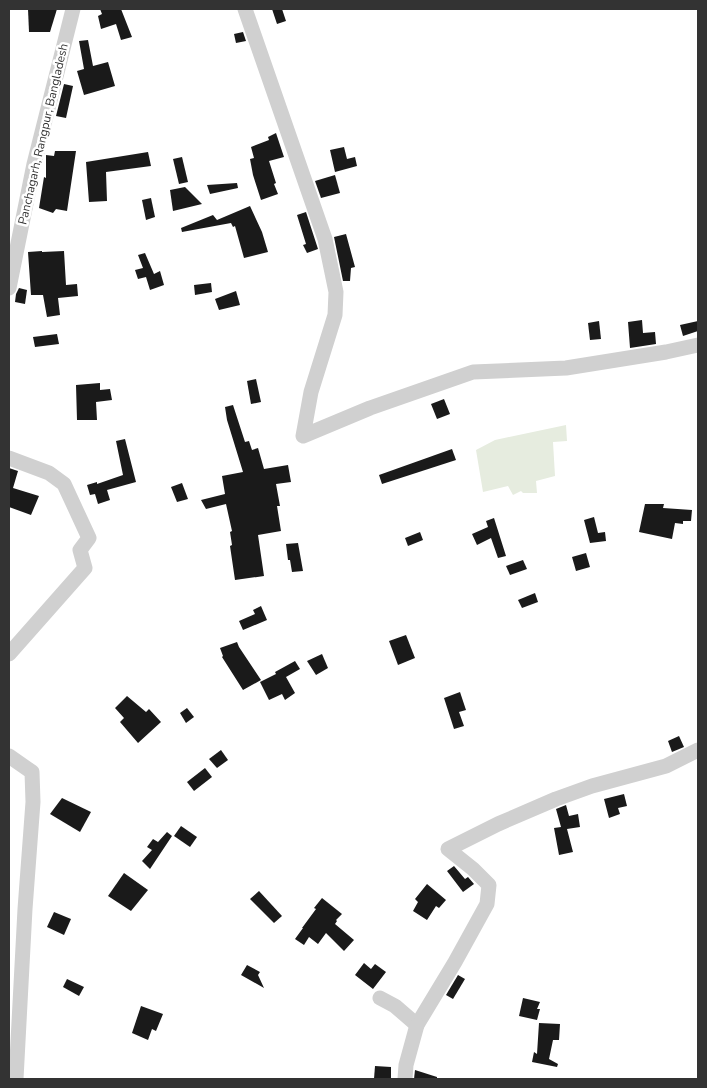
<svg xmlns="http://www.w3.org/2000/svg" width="707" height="1088" viewBox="0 0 707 1088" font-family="'Nunito Sans',sans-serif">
	<rect width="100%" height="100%" fill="#fff"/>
	<polygon fill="#e6ecdf" points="566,425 567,441 553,442 555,476 536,481 537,493 523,493 521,491 513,495 508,486 483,492 476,450 495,440"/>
	<g fill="#1a1a1a">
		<polygon points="28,9 57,9 50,32 29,32"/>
		<polygon points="100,9 121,9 132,37 121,40 116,24 101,29 98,16 102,14"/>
		<polygon points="272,9 282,9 286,21 277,24"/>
		<polygon points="243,32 246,41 236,43 234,34"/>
		<polygon points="88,40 93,66 108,62 115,86 84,95 77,71 84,69 79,41"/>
		<polygon points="64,84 73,86 66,118 56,116"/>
		<polygon points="276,133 284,157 269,161 276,183 274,184 278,194 261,200 253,175 250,159 254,158 251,147 269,140 268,137"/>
		<polygon points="344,147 347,159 355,157 357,166 335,172 330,150"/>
		<polygon points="55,151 76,151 67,211 56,209 53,213 39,208 44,177 46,178 46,155 54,156"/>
		<polygon points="148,152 151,166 106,172 107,201 89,202 86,162"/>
		<polygon points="182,157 188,182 179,184 173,159"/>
		<polygon points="335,175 340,193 321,198 315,181"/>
		<polygon points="237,183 238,188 210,194 207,185"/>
		<polygon points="185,187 202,204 173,211 170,190"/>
		<polygon points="151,198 155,217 146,220 142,200"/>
		<polygon points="250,206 262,232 268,252 244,258 235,226 233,227 231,223 182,232 181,228 213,215 217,220"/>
		<polygon points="306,212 318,249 307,253 303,245 306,244 297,215"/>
		<polygon points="346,234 355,267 351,268 350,281 343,281 334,237"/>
		<polygon points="42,251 42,252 64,251 66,285 77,284 78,296 58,298 60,315 47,317 43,295 31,295 28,252"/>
		<polygon points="145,253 154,274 160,271 164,285 150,290 146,277 138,279 135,270 143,268 138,255"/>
		<polygon points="211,283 212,292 195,295 194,285"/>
		<polygon points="19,288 27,290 25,304 15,302 16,294"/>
		<polygon points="236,291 240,305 219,310 215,299"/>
		<polygon points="642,320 643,333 655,332 656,344 630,348 628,322"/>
		<polygon points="599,321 601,339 590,340 588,323"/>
		<polygon points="698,321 698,331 683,336 680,325"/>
		<polygon points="57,334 59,344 35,347 33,337"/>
		<polygon points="256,379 261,402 251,404 247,381"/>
		<polygon points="100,383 100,390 110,389 112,400 96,402 97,420 77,420 76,385"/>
		<polygon points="444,399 450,414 437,419 431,404"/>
		<polygon points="233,405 245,442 249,441 252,450 258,448 264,469 288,465 291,482 276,484 280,506 277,506 281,531 258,535 264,576 235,580 230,546 232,545 230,532 232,531 226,504 206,509 201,500 225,494 222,476 243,472 227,420 225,407"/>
		<polygon points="125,439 136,482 107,490 110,500 98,504 95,494 90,495 87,485 97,482 97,484 123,475 116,441"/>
		<polygon points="452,449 456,460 382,484 379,475"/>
		<polygon points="9,468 18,471 13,488 39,496 31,515 9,507"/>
		<polygon points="182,483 188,499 177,502 171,487"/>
		<polygon points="645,504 664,504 663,508 692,510 691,521 683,521 683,524 675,523 672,539 639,532"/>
		<polygon points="594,517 598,533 605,532 606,541 590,543 584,520"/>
		<polygon points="494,518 506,556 498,558 491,538 477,545 472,534 488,527 486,521"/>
		<polygon points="420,532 423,540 408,546 405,538"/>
		<polygon points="298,543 303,571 292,572 290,560 288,560 286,544"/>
		<polygon points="586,553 590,567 576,571 572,557"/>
		<polygon points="523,560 527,569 510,575 506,566"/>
		<polygon points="535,593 538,602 522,608 518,600"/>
		<polygon points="261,606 267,620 243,630 239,621 255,614 253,610"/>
		<polygon points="406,635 415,658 398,665 389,641"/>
		<polygon points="237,642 239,647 261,680 243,690 222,657 223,656 220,648"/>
		<polygon points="322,654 328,668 316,675 307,661"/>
		<polygon points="295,661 300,669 286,677 295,693 285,700 282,694 269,700 260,682 276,674 275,672"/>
		<polygon points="460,692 466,710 459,712 464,726 454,729 444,698"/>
		<polygon points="127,696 146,712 149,709 161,722 138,743 120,722 124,718 115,708"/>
		<polygon points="187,708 194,717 186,723 180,713"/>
		<polygon points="679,736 684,747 672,752 668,741"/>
		<polygon points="221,750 228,760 217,768 209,759"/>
		<polygon points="205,768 212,777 194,791 187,782"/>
		<polygon points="624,794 627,806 618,808 620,814 609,818 604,799"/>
		<polygon points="62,798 91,812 80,832 50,814"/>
		<polygon points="566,805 569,816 578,814 580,827 567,829 573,852 559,855 554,828 561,827 556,809"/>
		<polygon points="181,826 197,837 190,847 174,836"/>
		<polygon points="167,832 172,836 150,869 142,861 152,850 147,847 153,839 158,842"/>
		<polygon points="454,866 465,879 468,877 474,884 463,892 447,871"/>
		<polygon points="124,873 148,890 131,911 108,896"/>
		<polygon points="427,884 446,900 439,908 436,906 427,920 413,911 418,902 415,899"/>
		<polygon points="259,891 282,916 274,923 250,899"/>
		<polygon points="322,898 342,914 336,920 337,921 335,924 354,940 344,951 326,933 318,944 309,937 304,945 295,939 303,928 302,928 316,909 314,908"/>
		<polygon points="54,912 71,919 64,935 47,927"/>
		<polygon points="364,963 371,969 375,964 386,972 373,989 355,975"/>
		<polygon points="247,965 260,972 258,975 264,988 241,975"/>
		<polygon points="458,975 465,979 453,999 446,995"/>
		<polygon points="67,979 84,987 79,996 63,987"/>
		<polygon points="523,998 540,1002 537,1009 540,1009 537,1020 519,1016"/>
		<polygon points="141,1006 163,1014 156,1031 152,1029 148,1040 132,1033"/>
		<polygon points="539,1023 560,1024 559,1040 553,1040 549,1059 558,1064 557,1067 532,1062 534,1052 537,1054"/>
		<polygon points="375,1066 391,1067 391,1079 374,1079"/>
		<polygon points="415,1070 437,1077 437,1079 414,1079"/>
	</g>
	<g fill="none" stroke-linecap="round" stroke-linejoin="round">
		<g stroke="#d0d0d0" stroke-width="15">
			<polyline points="245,9 325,239 336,292 335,315 311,392 303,436 370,408 473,372 566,368 666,352 698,345"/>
			<polyline points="9,288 34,164 73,9"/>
			<polyline points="9,458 49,473 64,484 89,538 80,550 85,568 9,654"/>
			<polyline points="9,756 32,772 33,802 25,909 16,1079"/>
			<polyline points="380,998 395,1006 417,1025 455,962 487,904 489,885 473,869 448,849 498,824 556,799 592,786 666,766 698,750"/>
			<polyline points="405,1079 406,1065 417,1025"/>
		</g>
	</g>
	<g text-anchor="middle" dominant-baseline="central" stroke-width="5" stroke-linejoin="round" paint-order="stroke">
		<g font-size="12" fill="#333" stroke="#fff">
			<text transform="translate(43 134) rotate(-77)">Panchagarh, Rangpur, Bangladesh</text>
		</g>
	</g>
	<rect width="707" height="1088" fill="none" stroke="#333333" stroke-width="20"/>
</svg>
